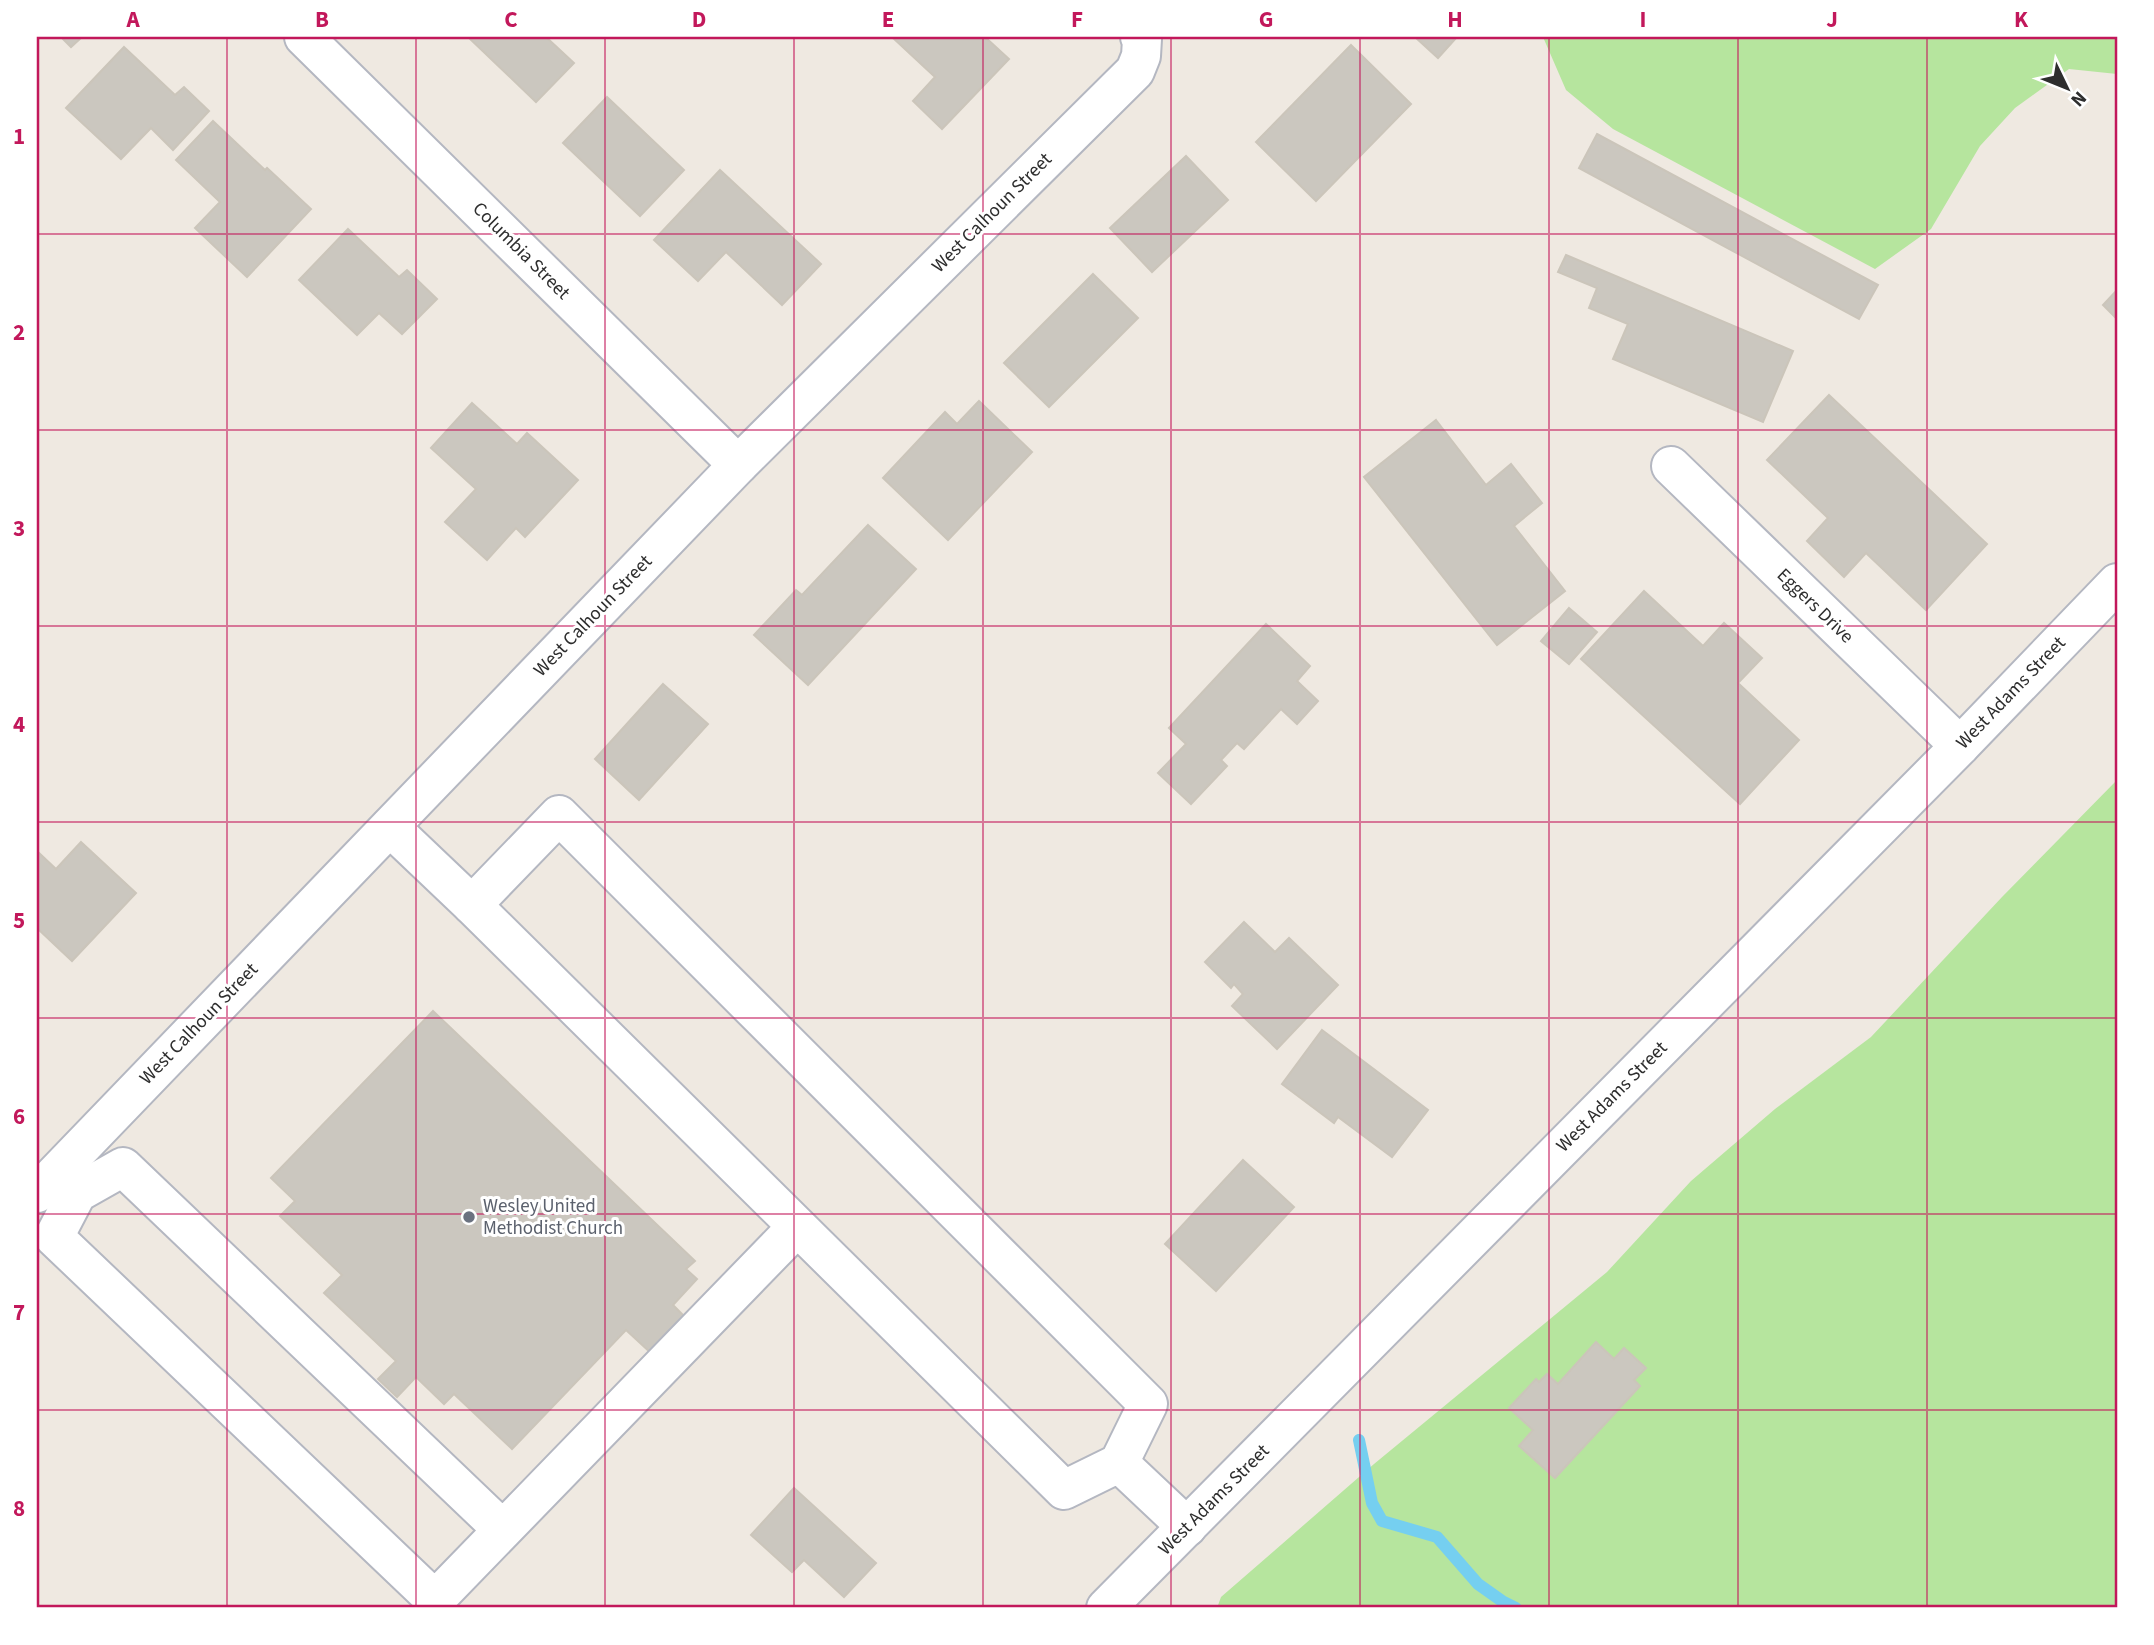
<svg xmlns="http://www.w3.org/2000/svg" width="2154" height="1645" viewBox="0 0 2154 1645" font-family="'Source Sans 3',sans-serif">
	<rect width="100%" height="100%" fill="#efe9e1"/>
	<g fill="#b6e59e">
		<polygon points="1543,37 2117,37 2117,74 2069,69 2015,108 1980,146 1931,229 1875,269 1613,129 1566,90"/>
		<polygon points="2117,780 2117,1608 1217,1608 1221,1597 1374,1464 1607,1272 1691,1181 1775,1109 1871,1037 2002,897"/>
	</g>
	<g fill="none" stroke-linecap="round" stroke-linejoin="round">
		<polyline stroke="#75cff0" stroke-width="12" points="1359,1440 1372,1503 1382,1521 1437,1537 1478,1584 1502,1601 1516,1608"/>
	</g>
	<g fill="#cbc7bf" stroke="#cbc5ba" stroke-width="2">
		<polygon points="61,37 82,37 71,47"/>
		<polygon points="468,37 546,37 574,63 536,102"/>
		<polygon points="892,37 985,37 1009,59 942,129 913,101 935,77"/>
		<polygon points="1415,37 1457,37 1438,58"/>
		<polygon points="1351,45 1411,104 1316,201 1256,142"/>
		<polygon points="124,47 175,95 184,87 209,111 173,150 151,128 121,159 66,108"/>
		<polygon points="607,97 684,170 640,216 563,143"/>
		<polygon points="213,121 265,170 267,168 311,209 247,277 195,228 220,202 176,160"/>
		<polygon points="1597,134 1878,285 1859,319 1579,168"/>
		<polygon points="1186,156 1228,200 1152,272 1110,228"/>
		<polygon points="720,170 821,264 782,305 726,252 698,281 654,240"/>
		<polygon points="348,229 399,277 407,270 437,299 402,334 379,313 357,335 299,280"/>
		<polygon points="1566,255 1793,351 1763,422 1613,359 1628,324 1589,308 1597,288 1558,272"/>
		<polygon points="1093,274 1138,318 1049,407 1004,363"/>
		<polygon points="2117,290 2117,319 2103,305"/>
		<polygon points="1829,395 1987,544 1926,610 1866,553 1844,577 1807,541 1828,518 1767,460"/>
		<polygon points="979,401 1032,452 948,540 883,478 945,412 957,424"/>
		<polygon points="472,403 517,444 527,433 578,480 525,537 516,528 487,560 445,522 476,489 431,448"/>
		<polygon points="1436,420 1486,485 1511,464 1542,503 1514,526 1565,591 1497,645 1364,477"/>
		<polygon points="868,525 916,569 808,685 754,635 796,590 802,595"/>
		<polygon points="1644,591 1703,646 1724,623 1762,658 1738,683 1799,740 1740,804 1581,659"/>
		<polygon points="1569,608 1597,632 1569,664 1541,641"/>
		<polygon points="1266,624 1310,666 1297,681 1318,701 1297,724 1281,709 1244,749 1237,743 1221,760 1227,766 1191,804 1158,773 1186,744 1169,728"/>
		<polygon points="663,684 708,724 639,800 595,759"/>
		<polygon points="81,842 136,893 72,961 37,928 37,851 56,869"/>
		<polygon points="1244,922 1275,952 1289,938 1338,985 1277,1049 1232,1006 1243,994 1234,984 1231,988 1205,962"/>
		<polygon points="433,1011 695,1261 686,1269 697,1279 673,1305 686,1318 651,1353 626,1330 512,1449 454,1394 444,1404 416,1377 397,1397 378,1379 396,1361 324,1293 342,1275 280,1216 295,1201 271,1178"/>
		<polygon points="1322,1030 1428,1110 1392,1157 1338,1117 1334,1123 1282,1084"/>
		<polygon points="1243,1160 1294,1207 1216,1291 1165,1244"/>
		<polygon points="1596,1342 1614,1359 1624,1348 1646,1368 1634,1380 1640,1386 1555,1478 1519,1446 1533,1430 1509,1408 1536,1379 1539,1382 1547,1374 1558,1384"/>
		<polygon points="794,1488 876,1563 844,1597 804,1560 792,1572 751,1535"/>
	</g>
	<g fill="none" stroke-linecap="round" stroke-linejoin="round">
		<defs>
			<g id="minor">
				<polyline points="304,37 738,465"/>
				<polyline points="1671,466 1960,746"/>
				<polyline points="390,827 472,905"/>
				<polyline points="37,1193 738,465 1135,71 1141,56 1142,39 1140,37"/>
				<polyline points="1119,1463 1064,1490 472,905 559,815 1148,1404 1119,1463 1187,1527"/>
				<polyline points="503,1530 123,1167 77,1193 54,1237 435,1600 797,1227"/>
				<polyline points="1106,1608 1960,746 2117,583"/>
			</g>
		</defs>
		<use href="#minor" stroke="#b4b7c1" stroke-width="42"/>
		<use href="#minor" stroke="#fff" stroke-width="38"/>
	</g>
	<path fill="none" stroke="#c2185b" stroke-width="2" stroke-opacity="0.55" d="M227,37V1608M416,37V1608M605,37V1608M794,37V1608M983,37V1608M1171,37V1608M1360,37V1608M1549,37V1608M1738,37V1608M1927,37V1608M37,234H2117M37,430H2117M37,626H2117M37,822H2117M37,1018H2117M37,1214H2117M37,1410H2117"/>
	<circle fill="#6b7280" stroke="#fff" stroke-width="2.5" cx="469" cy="1217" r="7"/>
	<g text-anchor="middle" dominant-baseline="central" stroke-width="6" stroke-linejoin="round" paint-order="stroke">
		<g font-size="19" fill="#2e2e2e" stroke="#fff">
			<text transform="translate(992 213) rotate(-45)">West Calhoun Street</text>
			<text transform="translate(521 251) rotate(45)">Columbia Street</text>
			<text transform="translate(1815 606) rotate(44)">Eggers Drive</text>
			<text transform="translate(593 616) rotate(-46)">West Calhoun Street</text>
			<text transform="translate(2011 693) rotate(-46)">West Adams Street</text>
			<text transform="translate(199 1024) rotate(-46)">West Calhoun Street</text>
			<text transform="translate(1612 1097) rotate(-45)">West Adams Street</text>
			<text transform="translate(1214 1500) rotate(-45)">West Adams Street</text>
		</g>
		<g font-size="19" fill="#5b616d" stroke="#fff" text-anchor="start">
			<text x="483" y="1206">Wesley United<tspan x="483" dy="22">Methodist Church</tspan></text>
		</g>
	</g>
	<rect width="2154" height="1645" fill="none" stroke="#ffffff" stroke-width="77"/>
	<g transform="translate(2067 88) rotate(133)" stroke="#ffffff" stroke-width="5" paint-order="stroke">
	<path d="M0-5L12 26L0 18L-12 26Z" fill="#2e2e2e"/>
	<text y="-10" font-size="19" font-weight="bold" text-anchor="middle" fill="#2e2e2e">N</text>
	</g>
	<rect x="38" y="38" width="2078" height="1568" fill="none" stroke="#c2185b" stroke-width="2.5"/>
	<g font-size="23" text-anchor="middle" font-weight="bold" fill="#c2185b">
		<text x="133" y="27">A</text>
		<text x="322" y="27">B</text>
		<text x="511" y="27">C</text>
		<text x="699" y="27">D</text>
		<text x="888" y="27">E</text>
		<text x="1077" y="27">F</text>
		<text x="1266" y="27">G</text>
		<text x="1455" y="27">H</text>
		<text x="1643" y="27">I</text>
		<text x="1832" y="27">J</text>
		<text x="2021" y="27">K</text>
		<text x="19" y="144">1</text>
		<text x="19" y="340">2</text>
		<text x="19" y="536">3</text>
		<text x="19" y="732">4</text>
		<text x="19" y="928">5</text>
		<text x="19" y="1124">6</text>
		<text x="19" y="1320">7</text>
		<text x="19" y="1516">8</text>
	</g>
</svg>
